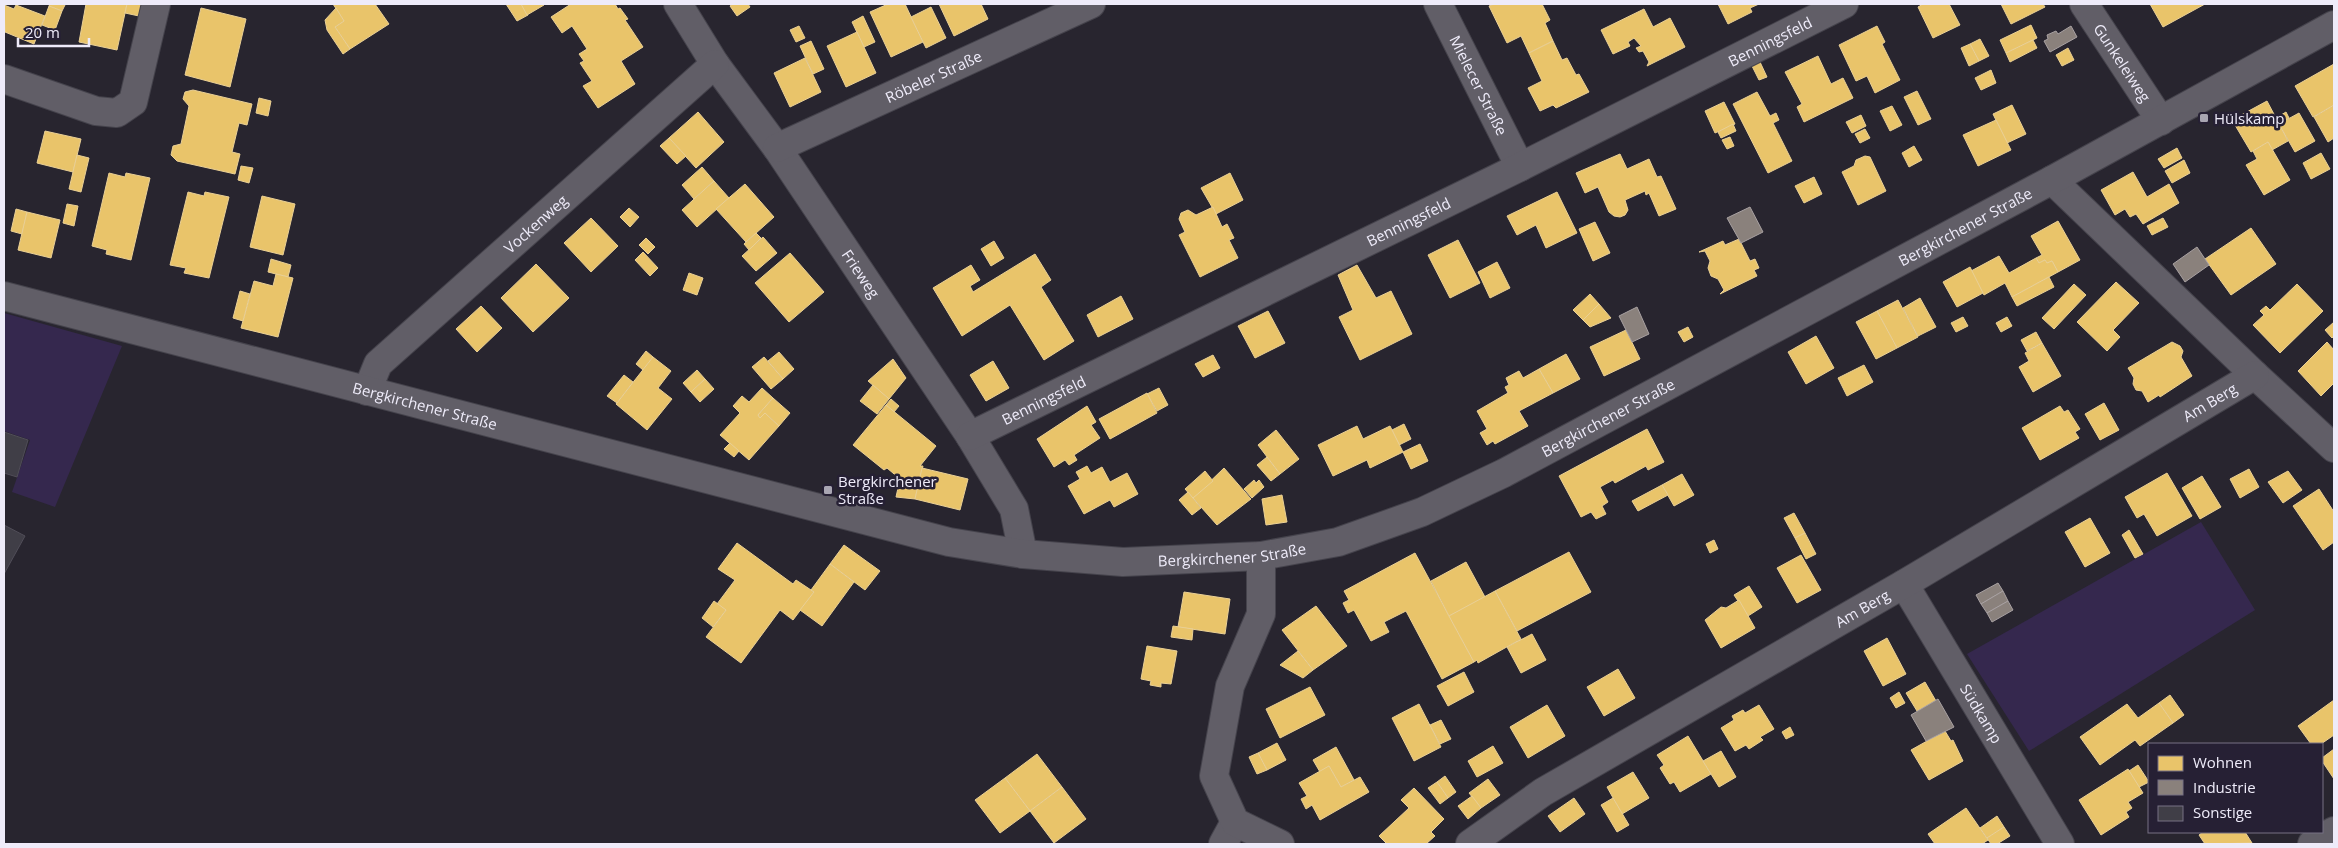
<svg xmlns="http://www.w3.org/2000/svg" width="2338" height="848" viewBox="0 0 2338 848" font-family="'Open Sans',sans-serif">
	<rect width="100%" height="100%" fill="#28252f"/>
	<g fill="#35284e">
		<polygon points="4,313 122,346 55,507 12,492 30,440 4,431"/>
		<polygon points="2201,522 2255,610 2029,751 1967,654"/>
	</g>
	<g fill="#e9c46a" stroke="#ead095">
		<polygon points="50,4 63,4 65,5 62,11 49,6"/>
		<polygon points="86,4 127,4 117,50 79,42"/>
		<polygon points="127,4 141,4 139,16 125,13"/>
		<polygon points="333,4 375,4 389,24 350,49 335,27 344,21"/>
		<polygon points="506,4 521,4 528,15 517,21"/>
		<polygon points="521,4 543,4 544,5 527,15"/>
		<polygon points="571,4 615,4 618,9 620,8 628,19 625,20 643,47 621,61 635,84 598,108 583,86 592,81 580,63 584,61 579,54 587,49 572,26 562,33 551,17"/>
		<polygon points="733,4 748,4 750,7 737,16 730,6"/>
		<polygon points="888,4 905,4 923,42 891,57 870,12"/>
		<polygon points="939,4 981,4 988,19 954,36"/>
		<polygon points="1494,4 1542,4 1550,20 1545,23 1553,41 1529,53 1521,36 1507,43 1489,6"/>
		<polygon points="1718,4 1759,4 1750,8 1752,12 1728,24"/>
		<polygon points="1923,4 1949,4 1960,25 1933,38 1918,7"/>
		<polygon points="2001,4 2043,4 2045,7 2011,24"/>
		<polygon points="2150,4 2205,4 2163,27"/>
		<polygon points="4,5 14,9 16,5 45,16 34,44 5,32"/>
		<polygon points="49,6 62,11 55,30 42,25"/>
		<polygon points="931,7 946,38 926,48 911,17"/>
		<polygon points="201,8 246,19 230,87 185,75"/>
		<polygon points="336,8 344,21 335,27 350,49 343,54 327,30 325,20"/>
		<polygon points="1644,9 1653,27 1670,18 1685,47 1647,66 1649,62 1643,51 1639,52 1636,48 1641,46 1634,38 1628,42 1630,46 1613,54 1601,30"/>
		<polygon points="863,16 875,42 864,47 852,22"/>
		<polygon points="2031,25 2037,38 2006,53 2000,40"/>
		<polygon points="799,26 805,38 796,42 790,30"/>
		<polygon points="1877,26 1885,42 1882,44 1900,80 1875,93 1867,76 1856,81 1839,45"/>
		<polygon points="857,32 876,73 846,87 827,46"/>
		<polygon points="1980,39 1989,56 1979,61 1970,44"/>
		<polygon points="2033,40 2037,48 2010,62 2006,53"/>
		<polygon points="811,41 824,69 813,74 800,46"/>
		<polygon points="1553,41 1562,60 1567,58 1576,75 1579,74 1589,92 1556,108 1553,105 1540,111 1528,88 1542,81 1529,53"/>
		<polygon points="1970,44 1979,61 1969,66 1961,48"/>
		<polygon points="2068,48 2074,60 2062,66 2056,55"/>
		<polygon points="1818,56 1831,84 1843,78 1853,98 1804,122 1797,107 1802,104 1785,72"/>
		<polygon points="805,58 821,92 790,107 774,73"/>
		<polygon points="1760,62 1767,77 1759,80 1752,66"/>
		<polygon points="2334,64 2334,105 2313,117 2295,86"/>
		<polygon points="1991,70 1996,83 1981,90 1975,78"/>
		<polygon points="193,90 252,104 247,125 239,123 232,152 240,154 235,174 177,161 171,155 173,146 181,144 189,106 183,99 185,92"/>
		<polygon points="1917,91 1931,119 1918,125 1904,97"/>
		<polygon points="1757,92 1770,116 1776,113 1779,120 1773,123 1792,161 1768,173 1733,104"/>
		<polygon points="259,98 271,101 268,116 256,113"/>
		<polygon points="2267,101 2276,118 2286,112 2289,118 2279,124 2288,141 2272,150 2268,142 2251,152 2232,120"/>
		<polygon points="1724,102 1735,124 1715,133 1705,111"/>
		<polygon points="2012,105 2026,134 2007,143 1993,114"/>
		<polygon points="2334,105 2334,138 2328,142 2314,117"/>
		<polygon points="1892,106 1902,125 1890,131 1880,111"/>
		<polygon points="698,112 724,142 696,168 669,138"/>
		<polygon points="2299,113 2315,141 2295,152 2279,124"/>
		<polygon points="1861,115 1866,126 1852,133 1846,122"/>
		<polygon points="1996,120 2011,150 1978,166 1963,135"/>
		<polygon points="1733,124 1736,131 1721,138 1718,132"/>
		<polygon points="1865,129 1870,138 1860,143 1855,134"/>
		<polygon points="45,131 81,139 73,172 37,163"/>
		<polygon points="1730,137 1734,146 1727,149 1722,140"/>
		<polygon points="669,138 686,156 677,164 660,146"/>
		<polygon points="2268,142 2290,180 2264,195 2246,165 2257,159 2253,151"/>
		<polygon points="1914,146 1922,160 1909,167 1902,153"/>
		<polygon points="2177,148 2182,158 2164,168 2158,159"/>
		<polygon points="2321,153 2330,169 2311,179 2303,163"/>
		<polygon points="1620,154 1627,169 1649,159 1657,177 1661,176 1676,209 1659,216 1649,193 1646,195 1645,191 1625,200 1628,210 1625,215 1620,217 1614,216 1609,212 1598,187 1585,193 1576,173"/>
		<polygon points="77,155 89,158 81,192 69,189"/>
		<polygon points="1865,156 1870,157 1886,191 1858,205 1842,172 1854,166 1856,160"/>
		<polygon points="2184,160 2190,173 2172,183 2165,171"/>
		<polygon points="241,166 253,168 249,183 238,180"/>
		<polygon points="702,167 714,181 694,199 682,185"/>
		<polygon points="2133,172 2147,197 2169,184 2179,203 2143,224 2136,214 2130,217 2125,209 2115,215 2101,190"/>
		<polygon points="109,173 125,177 126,173 150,178 131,260 106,254 107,250 92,246"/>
		<polygon points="1230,173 1243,200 1216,214 1201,188"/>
		<polygon points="1814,177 1822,194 1804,203 1795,186"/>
		<polygon points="714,181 729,198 697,227 682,210"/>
		<polygon points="745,184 774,217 746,242 716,209"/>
		<polygon points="188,192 204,196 205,192 229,197 209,278 184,273 186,268 170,265"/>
		<polygon points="1557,192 1577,233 1546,248 1536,225 1517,235 1507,216"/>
		<polygon points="262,196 295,204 283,255 250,247"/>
		<polygon points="67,204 78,206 74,226 63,223"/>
		<polygon points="1213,207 1222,227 1227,224 1234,238 1229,240 1238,258 1200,277 1179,235 1185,232 1179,219 1181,213 1188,210 1196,215"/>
		<polygon points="629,208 639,217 630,227 620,217"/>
		<polygon points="16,209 27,212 22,234 11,231"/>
		<polygon points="27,212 60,220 51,258 18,250"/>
		<polygon points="591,218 618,246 591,272 564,243"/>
		<polygon points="2163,218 2168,227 2152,235 2147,226"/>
		<polygon points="2058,221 2080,260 2058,272 2052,261 2047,263 2045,260 2039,263 2036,258 2042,255 2031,236"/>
		<polygon points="1595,222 1610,253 1593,261 1579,229"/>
		<polygon points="2251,228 2276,264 2231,295 2205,259"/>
		<polygon points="756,233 761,238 749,250 744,244"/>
		<polygon points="763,237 777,253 756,271 742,256"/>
		<polygon points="646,238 655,247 648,254 639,245"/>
		<polygon points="1739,239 1750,261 1755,259 1759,268 1754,270 1757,276 1720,294 1724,290 1718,279 1711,276 1708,268 1710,261 1705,251 1699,252 1723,241 1725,245"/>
		<polygon points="1458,240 1480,283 1450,298 1428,255"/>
		<polygon points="994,241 1004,258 991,266 981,249"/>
		<polygon points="643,252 658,268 650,276 635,260"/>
		<polygon points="790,253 824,292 789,322 755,283"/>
		<polygon points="1035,254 1051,280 1041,287 1074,341 1044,360 1010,305 962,336 933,288 971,265 980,280 970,286 973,292"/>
		<polygon points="1999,256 2009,273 2036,258 2039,263 2045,260 2047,263 2052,261 2058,272 2012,297 2005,283 1984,295 1971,271"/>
		<polygon points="271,259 291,265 288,277 268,272"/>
		<polygon points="1497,262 1510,288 1490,298 1478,272"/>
		<polygon points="536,264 569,298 533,332 501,298"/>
		<polygon points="1357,265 1376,298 1391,291 1412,334 1360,360 1339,317 1353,310 1338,275"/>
		<polygon points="1970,267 1983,293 1957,307 1943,282"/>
		<polygon points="689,273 703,278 697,295 683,290"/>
		<polygon points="276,274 293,278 278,337 241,328 254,281 273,286"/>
		<polygon points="2049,277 2054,287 2017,306 2012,297"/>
		<polygon points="2116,282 2139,303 2113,330 2120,337 2107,351 2077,322"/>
		<polygon points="2074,284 2086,295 2054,329 2042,318"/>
		<polygon points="2297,284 2323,311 2280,353 2253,325 2264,315 2260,311 2266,306 2270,310"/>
		<polygon points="240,291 250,294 243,321 233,318"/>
		<polygon points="1590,294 1599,304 1583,320 1573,310"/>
		<polygon points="1121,296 1133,319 1098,337 1087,315"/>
		<polygon points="1920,298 1936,327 1918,336 1903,308"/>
		<polygon points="1898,300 1918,337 1897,348 1877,311"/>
		<polygon points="1599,304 1611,318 1590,327 1583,320"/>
		<polygon points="481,306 502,328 477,352 456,329"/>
		<polygon points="1268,311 1285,343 1255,358 1238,326"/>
		<polygon points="1877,311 1897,348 1876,359 1856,322"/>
		<polygon points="1963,317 1968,326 1956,332 1951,323"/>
		<polygon points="2007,317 2012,326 2001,332 1996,323"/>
		<polygon points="2334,322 2334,336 2332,338 2325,330"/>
		<polygon points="1688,327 1693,337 1684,342 1678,332"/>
		<polygon points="1626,330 1640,359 1604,376 1590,347"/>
		<polygon points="2036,332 2042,343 2027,351 2021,340"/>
		<polygon points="1816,336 1834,368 1806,384 1788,352"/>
		<polygon points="2172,342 2180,346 2183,351 2181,357 2192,376 2160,397 2159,395 2148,402 2142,391 2136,390 2133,384 2134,378 2128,368"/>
		<polygon points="2327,342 2334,350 2334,383 2321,396 2298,371"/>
		<polygon points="2042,343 2061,376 2033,392 2019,367 2029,361 2025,353"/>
		<polygon points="646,351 653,357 643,370 636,364"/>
		<polygon points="779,352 794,369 783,379 768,361"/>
		<polygon points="1566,354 1580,379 1553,393 1539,369"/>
		<polygon points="1213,355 1220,368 1203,377 1195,364"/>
		<polygon points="653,357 671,371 658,388 672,399 647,430 616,404"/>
		<polygon points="764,357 783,379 771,389 752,367"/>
		<polygon points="893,359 906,378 889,399 868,381"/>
		<polygon points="993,361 1009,388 986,401 970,375"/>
		<polygon points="1864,365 1873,382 1847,396 1838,378"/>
		<polygon points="1539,369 1553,393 1519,411 1528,426 1495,444 1493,441 1487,445 1480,433 1487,429 1477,411 1508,393 1505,387 1509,385 1506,378 1519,371 1523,378"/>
		<polygon points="697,370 705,379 691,392 683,383"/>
		<polygon points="624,375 633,382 617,403 607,396"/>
		<polygon points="705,379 714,389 700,402 691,392"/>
		<polygon points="873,385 889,399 877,414 860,401"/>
		<polygon points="762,388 773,398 758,415 760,418 765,413 779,426 749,460 720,435 740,413 733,406 742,396 749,402"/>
		<polygon points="1159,388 1168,405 1157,411 1147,394"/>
		<polygon points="1147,393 1157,413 1110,439 1099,419"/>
		<polygon points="773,398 790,413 779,426 765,413 760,418 758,415"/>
		<polygon points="891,399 899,406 894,412 886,405"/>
		<polygon points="2104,403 2119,430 2100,440 2085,414"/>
		<polygon points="886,405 936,446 920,466 923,466 915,499 896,497 900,479 887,468 884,470 853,445"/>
		<polygon points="1087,406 1096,422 1091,425 1100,438 1074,455 1077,460 1069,465 1065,460 1054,467 1037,439"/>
		<polygon points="2060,406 2064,412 2068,410 2080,429 2075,432 2079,438 2040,460 2022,428"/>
		<polygon points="1404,424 1411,439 1399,445 1392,430"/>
		<polygon points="1357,426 1363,439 1390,426 1403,452 1370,468 1367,460 1333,476 1318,445"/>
		<polygon points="1647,429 1664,462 1648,470 1646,466 1615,483 1613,480 1600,487 1608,502 1602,506 1606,514 1596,519 1591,512 1581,517 1559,476"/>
		<polygon points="1276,430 1299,459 1280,474 1258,445"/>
		<polygon points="730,443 739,451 734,457 724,449"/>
		<polygon points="1420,444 1428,461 1411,469 1403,452"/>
		<polygon points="1267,457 1280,474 1271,481 1257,465"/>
		<polygon points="1087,466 1091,473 1102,467 1110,482 1127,473 1138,494 1114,507 1110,500 1084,514 1068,486 1080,479 1076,472"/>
		<polygon points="922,468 968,479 960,510 915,499"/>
		<polygon points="1224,468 1251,499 1217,525 1193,498"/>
		<polygon points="2249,469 2259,487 2240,498 2230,479"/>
		<polygon points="1205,471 1213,481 1193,498 1185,489"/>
		<polygon points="2288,471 2302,490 2283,503 2268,482"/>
		<polygon points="2167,473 2192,516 2157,536 2144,514 2137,518 2125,497"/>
		<polygon points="1682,474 1694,495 1674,506 1662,485"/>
		<polygon points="2202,476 2221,507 2200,519 2182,488"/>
		<polygon points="1254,480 1256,483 1259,480 1264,487 1252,498 1244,489"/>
		<polygon points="1662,485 1668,495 1638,511 1632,501"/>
		<polygon points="2319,489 2334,512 2334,542 2323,550 2293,506"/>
		<polygon points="1188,492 1201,508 1192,515 1179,500"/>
		<polygon points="1282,495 1287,522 1266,525 1262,499"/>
		<polygon points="1794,513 1805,533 1795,538 1784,518"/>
		<polygon points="2090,518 2110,553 2085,567 2065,532"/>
		<polygon points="2129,530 2143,554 2135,558 2122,535"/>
		<polygon points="1805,533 1816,554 1806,559 1795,538"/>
		<polygon points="1714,540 1718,549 1710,553 1706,544"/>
		<polygon points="737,543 793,584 796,580 814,592 793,620 780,610 741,663 706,637 726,610 717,604 735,580 718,569"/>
		<polygon points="844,545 880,571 865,590 830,564"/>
		<polygon points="1569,552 1591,592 1517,631 1495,591"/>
		<polygon points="1415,553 1474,662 1442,679 1406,611 1384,622 1389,632 1371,641 1354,610 1348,613 1343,603 1349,600 1344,591"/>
		<polygon points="1801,555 1821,590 1797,603 1777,568"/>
		<polygon points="1466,562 1485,597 1449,616 1431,581"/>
		<polygon points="830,564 854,582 822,626 800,610 814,592 811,590"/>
		<polygon points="1749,586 1762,607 1748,616 1734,595"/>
		<polygon points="1495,591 1521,639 1478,663 1477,660 1474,662 1449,616"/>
		<polygon points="1184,592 1230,599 1225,634 1178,627"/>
		<polygon points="1739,600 1755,628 1721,648 1705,620 1721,607 1726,608"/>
		<polygon points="714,601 726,610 713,627 702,618"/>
		<polygon points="1316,606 1347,646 1313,670 1282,630"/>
		<polygon points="1173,626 1193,629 1192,640 1171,637"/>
		<polygon points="1532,634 1546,660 1521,673 1507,647"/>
		<polygon points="1887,638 1906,674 1883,686 1864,651"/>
		<polygon points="1147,646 1177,651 1171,684 1161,683 1161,687 1150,685 1151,681 1141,679"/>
		<polygon points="1298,651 1313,670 1303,678 1280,665"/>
		<polygon points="1618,669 1635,698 1604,716 1587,687"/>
		<polygon points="1464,672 1474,692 1448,706 1437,686"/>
		<polygon points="1925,682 1936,701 1917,711 1906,693"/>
		<polygon points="1310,687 1325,715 1280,738 1266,709"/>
		<polygon points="1899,692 1905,703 1896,708 1890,698"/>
		<polygon points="2170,695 2184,715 2173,723 2159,703"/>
		<polygon points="2334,700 2334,735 2321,744 2311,744 2298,726"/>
		<polygon points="2159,703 2173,723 2140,746 2135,740 2100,765 2080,737 2127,704 2138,718"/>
		<polygon points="1419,704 1441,747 1414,761 1392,718"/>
		<polygon points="1547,705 1565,736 1528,758 1510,727"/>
		<polygon points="1759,705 1774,729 1760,737 1763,740 1749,749 1746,745 1735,751 1721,728 1734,720 1732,716 1743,710 1745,713"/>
		<polygon points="1441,720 1451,739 1440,744 1430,725"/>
		<polygon points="1790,727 1794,735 1786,739 1782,732"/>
		<polygon points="1945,731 1951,741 1953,740 1963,761 1929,780 1911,750"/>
		<polygon points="1688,736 1711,774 1680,792 1674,782 1670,784 1660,768 1664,765 1657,755"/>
		<polygon points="1277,743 1286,760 1267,770 1258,753"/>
		<polygon points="1493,746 1503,763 1477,777 1468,761"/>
		<polygon points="1336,747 1354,780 1341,787 1329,766 1320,772 1313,760"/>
		<polygon points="2334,749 2334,779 2322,761 2322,758"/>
		<polygon points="1721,751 1736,777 1719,787 1703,761"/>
		<polygon points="1258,753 1267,770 1257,774 1249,757"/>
		<polygon points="1037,754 1062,787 1030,811 1005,778"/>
		<polygon points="2138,765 2149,782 2139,787 2129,771"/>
		<polygon points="1329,766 1341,787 1360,777 1369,792 1320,820 1312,805 1306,809 1301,799 1307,796 1299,783"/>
		<polygon points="2128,769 2143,793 2128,802 2132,808 2126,812 2129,817 2101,835 2079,800"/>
		<polygon points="1633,772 1649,798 1622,814 1607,787"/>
		<polygon points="1445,776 1456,792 1448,798 1437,782"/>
		<polygon points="1005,778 1030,811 1000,833 975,800"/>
		<polygon points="1488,779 1500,795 1481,808 1469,793"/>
		<polygon points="1437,782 1448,798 1440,804 1428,788"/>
		<polygon points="1062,787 1086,819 1054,843 1030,811"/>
		<polygon points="1414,788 1444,819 1431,832 1435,836 1426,844 1387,844 1379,836 1409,808 1401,800"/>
		<polygon points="1472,796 1481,808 1468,819 1458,806"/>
		<polygon points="1574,798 1585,814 1560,832 1548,816"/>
		<polygon points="1613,798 1629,825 1617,832 1601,805"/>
		<polygon points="1966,808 1988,840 1982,844 1935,844 1928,834"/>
		<polygon points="1997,816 2004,827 1987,838 1980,828"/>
		<polygon points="2004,827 2010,836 1997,844 1991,844 1987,838"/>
		<polygon points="2203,832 2245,832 2252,843 2205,844 2199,835"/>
	</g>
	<g fill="#8a817c" stroke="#a8a1a2">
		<polygon points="2071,26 2077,37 2050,52 2044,41 2048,39 2047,35 2056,31 2058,34"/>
		<polygon points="1750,207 1763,232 1741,243 1727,218"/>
		<polygon points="2197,247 2209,265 2185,282 2173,264"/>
		<polygon points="1637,307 1649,334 1632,342 1619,316"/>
		<polygon points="1998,583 2003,591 1981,604 1976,595"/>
		<polygon points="2003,591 2008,601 1987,613 1981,604"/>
		<polygon points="2008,601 2013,610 1992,622 1987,613"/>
		<polygon points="1938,699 1954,727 1926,741 1911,715"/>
	</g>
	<g fill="#403e47" stroke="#504d58">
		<polygon points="4,432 28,440 17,477 4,473"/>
		<polygon points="4,525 25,536 4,574"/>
	</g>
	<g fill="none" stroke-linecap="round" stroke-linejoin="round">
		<defs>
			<g id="minor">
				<path id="s1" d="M678,4L715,64L777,148L970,436L1014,509L1023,554"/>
				<path id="s2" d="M1438,4L1520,167"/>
				<path id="s3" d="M2084,4L2161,121"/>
				<polyline points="4,79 96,111 117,113 133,102 156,4"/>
				<path id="s4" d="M777,148L1091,4"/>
				<polyline points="2052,180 2255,375 2334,448"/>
				<path id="s5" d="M367,391L378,364L715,64"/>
				<path id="s6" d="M970,436L1520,167L1844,4"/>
				<path id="s7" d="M1904,584L2060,844"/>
				<polyline points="1223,844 1235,822"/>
				<path id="s8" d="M1470,844L1543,792L1904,584L2255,375"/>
				<polyline points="2312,844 2334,831"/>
			</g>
			<g id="tertiary">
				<path id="s9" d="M4,296L949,542L1023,554L1123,562L1261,556L1338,542L1422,512L1504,473L2052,180L2334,25"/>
				<polyline points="1261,556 1261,614 1230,686 1214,776 1235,822 1280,844"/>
			</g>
		</defs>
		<use href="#minor" stroke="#45434c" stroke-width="30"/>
		<use href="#tertiary" stroke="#45434c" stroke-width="30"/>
		<use href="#minor" stroke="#615e67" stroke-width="28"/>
		<use href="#tertiary" stroke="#615e67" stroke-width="28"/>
	</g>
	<g fill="#a9a6b2" stroke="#262034" stroke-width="2">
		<rect x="2199" y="113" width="10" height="10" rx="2.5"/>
		<rect x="823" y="485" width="10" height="10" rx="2.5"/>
	</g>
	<g text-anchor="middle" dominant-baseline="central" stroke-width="5" stroke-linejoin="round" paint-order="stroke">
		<g font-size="15" fill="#eeebf9" stroke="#262034">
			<text stroke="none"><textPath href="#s6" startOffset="892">Benningsfeld</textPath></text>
			<text stroke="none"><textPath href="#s3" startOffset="70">Gunkeleiweg</textPath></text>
			<text stroke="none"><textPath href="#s4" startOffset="172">Röbeler Straße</textPath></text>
			<text stroke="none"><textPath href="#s2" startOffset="91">Mielecer Straße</textPath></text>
			<text stroke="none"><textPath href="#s6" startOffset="488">Benningsfeld</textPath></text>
			<text stroke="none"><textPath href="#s5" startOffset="240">Vockenweg</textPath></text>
			<text stroke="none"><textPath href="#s9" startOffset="2071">Bergkirchener Straße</textPath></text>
			<text stroke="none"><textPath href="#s1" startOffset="326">Frieweg</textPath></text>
			<text stroke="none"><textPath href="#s6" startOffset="82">Benningsfeld</textPath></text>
			<text stroke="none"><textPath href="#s8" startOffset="862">Am Berg</textPath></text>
			<text stroke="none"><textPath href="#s9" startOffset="435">Bergkirchener Straße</textPath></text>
			<text stroke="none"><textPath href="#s9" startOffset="1666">Bergkirchener Straße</textPath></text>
			<text stroke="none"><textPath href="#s9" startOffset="1261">Bergkirchener Straße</textPath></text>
			<text stroke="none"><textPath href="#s8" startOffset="458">Am Berg</textPath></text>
			<text stroke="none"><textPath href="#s7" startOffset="151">Südkamp</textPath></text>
		</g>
		<g font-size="15" fill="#eeebf9" stroke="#262034" text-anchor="start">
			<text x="2214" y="118">Hülskamp</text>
			<text x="838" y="481">Bergkirchener<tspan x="838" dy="17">Straße</tspan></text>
		</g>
	</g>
	<rect width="2338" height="848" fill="none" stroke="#eeebf9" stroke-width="10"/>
	<rect x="2148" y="743" width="175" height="90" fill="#262034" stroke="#767183"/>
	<rect x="2158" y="756" width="25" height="15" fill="#e9c46a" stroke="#767183"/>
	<text x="2193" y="768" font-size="15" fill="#eeebf9">Wohnen</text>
	<rect x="2158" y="780" width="25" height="15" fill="#8a817c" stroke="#767183"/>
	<text x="2193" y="793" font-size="15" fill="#eeebf9">Industrie</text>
	<rect x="2158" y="806" width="25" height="15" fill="#403e47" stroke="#767183"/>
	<text x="2193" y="818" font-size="15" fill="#eeebf9">Sonstige</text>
	<path d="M18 38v8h71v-8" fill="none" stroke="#eeebf9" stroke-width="2.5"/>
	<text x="25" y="38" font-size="15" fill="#eeebf9" stroke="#262034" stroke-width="4" paint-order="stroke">20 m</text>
</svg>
